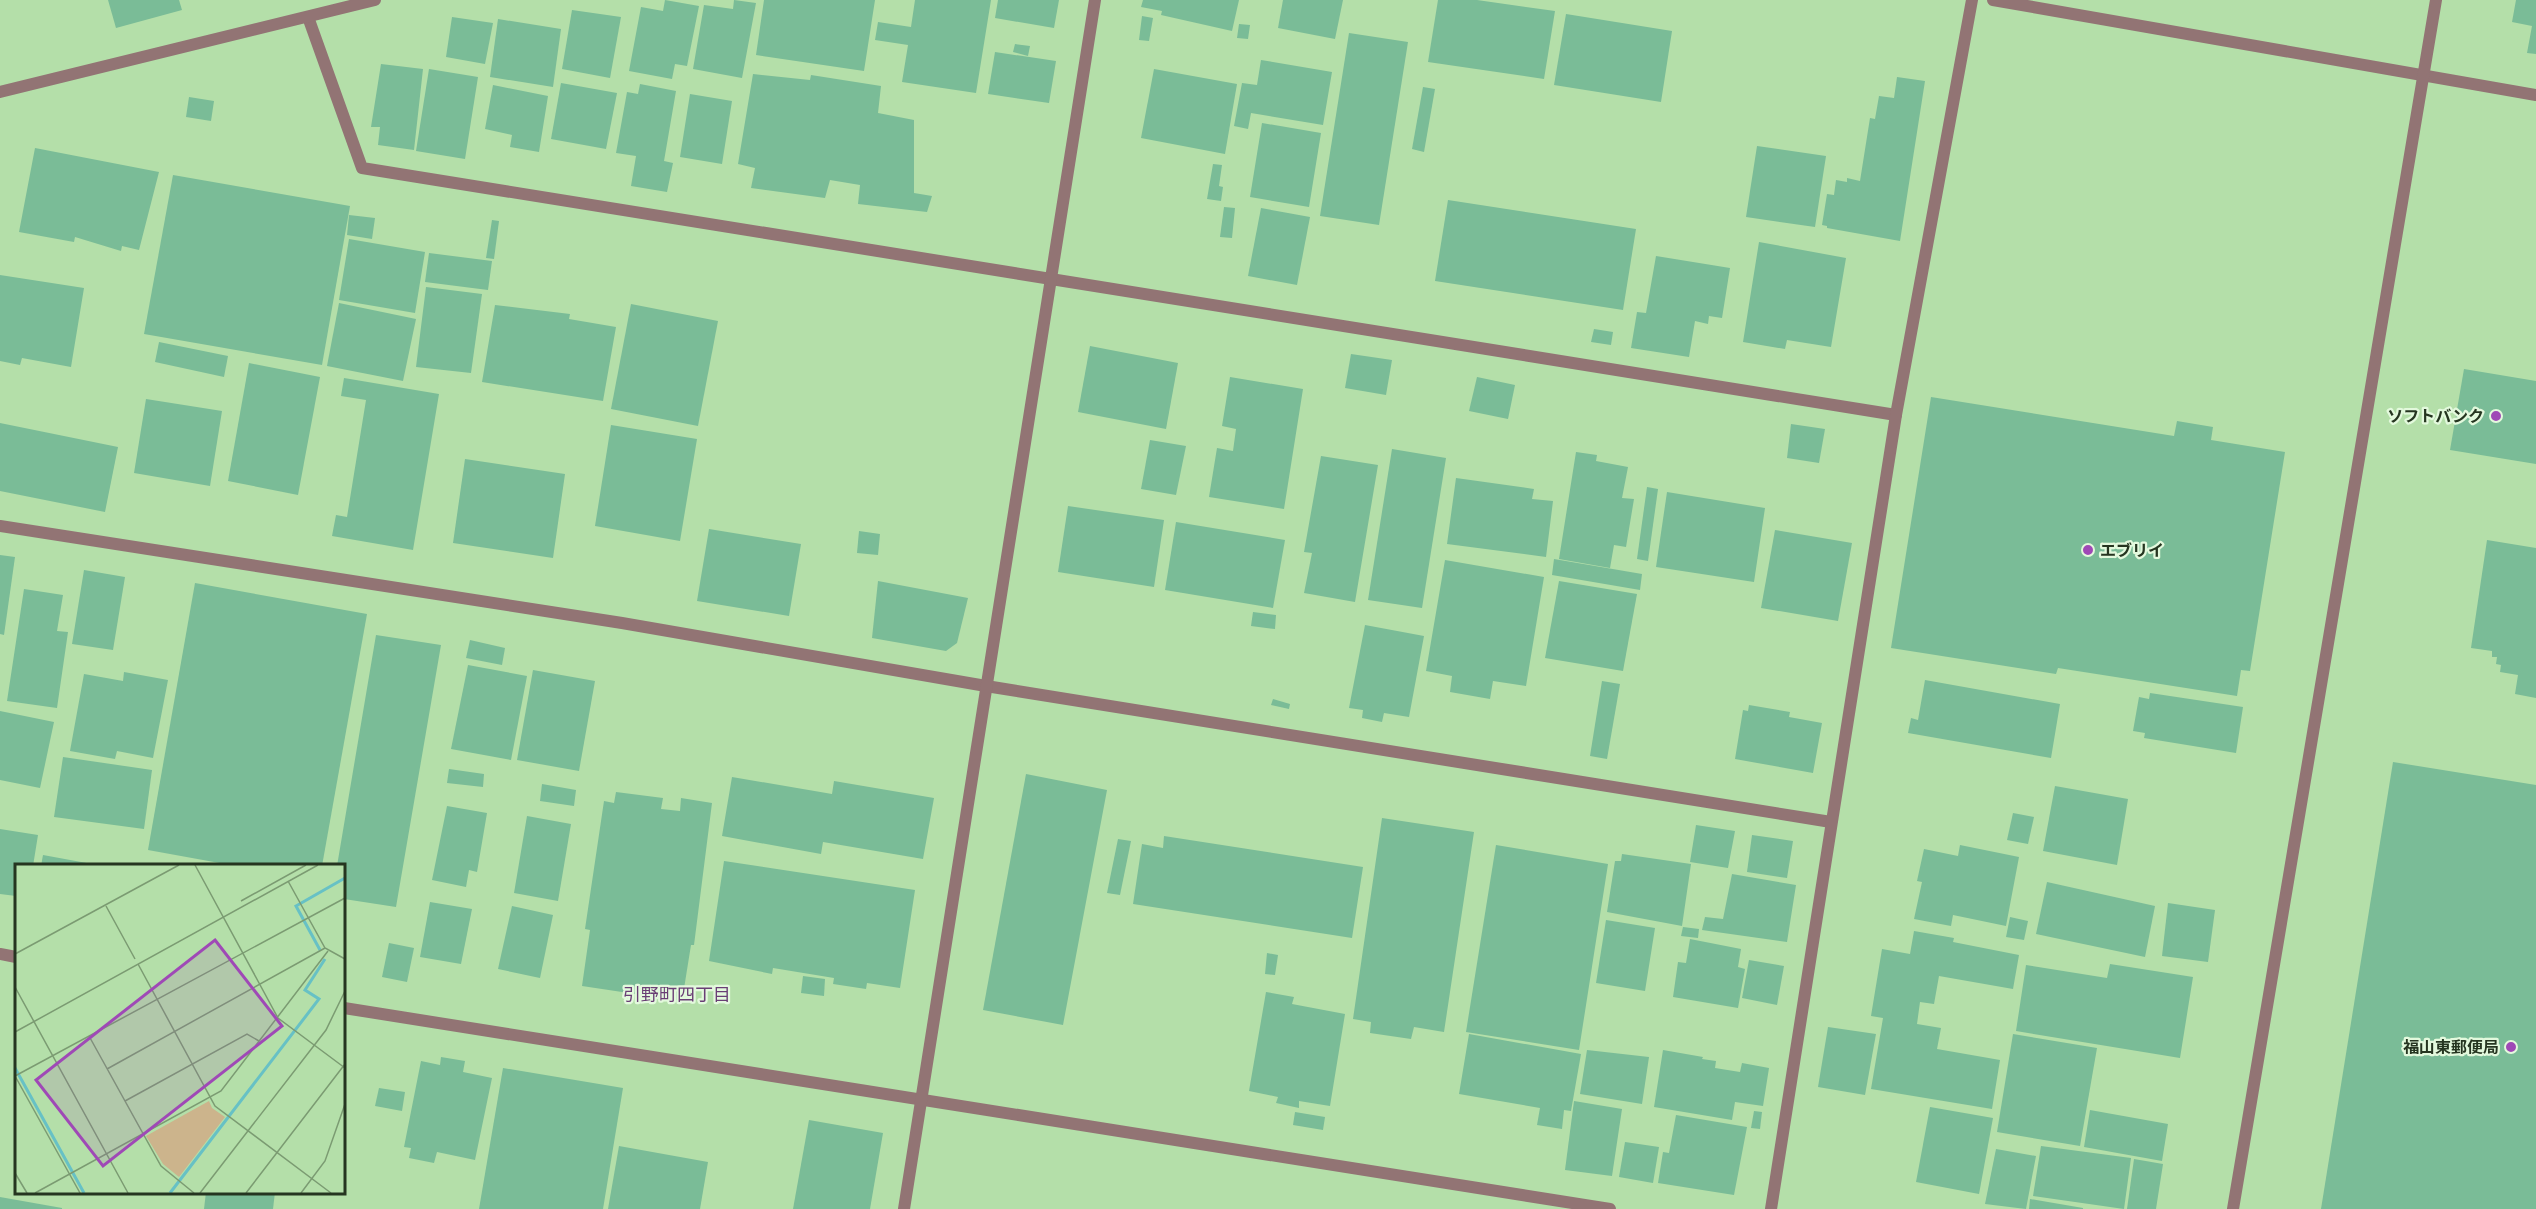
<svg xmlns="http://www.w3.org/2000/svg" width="2536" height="1209" viewBox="0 0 2536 1209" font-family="Karla,'Noto Sans JP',sans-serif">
	<rect width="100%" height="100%" fill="#b4dfa9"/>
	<g fill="#7abc97">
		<polygon points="108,0 179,0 182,10 116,28"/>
		<polygon points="665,0 699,6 687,66 675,64 672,79 629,71 641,7 663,11"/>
		<polygon points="734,0 756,3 742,78 693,69 704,5 733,9"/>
		<polygon points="764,0 875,0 864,71 756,55"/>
		<polygon points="915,0 991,0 976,93 902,82 908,45 875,40 878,22 911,27"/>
		<polygon points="998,0 1059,0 1054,28 995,18"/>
		<polygon points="1143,0 1239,0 1232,31 1161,15 1162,11 1141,7"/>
		<polygon points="1283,0 1343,0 1335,39 1278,28"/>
		<polygon points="1438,0 1477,0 1555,11 1544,79 1428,62"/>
		<polygon points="2516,0 2536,0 2536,54 2527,53 2532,26 2512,22"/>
		<polygon points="572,10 621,17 610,78 562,69"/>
		<polygon points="1566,14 1672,31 1661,102 1554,85"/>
		<polygon points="1142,16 1153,18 1149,41 1139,40"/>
		<polygon points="452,17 493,23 485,64 446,57"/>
		<polygon points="498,19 561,29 553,87 490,77"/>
		<polygon points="1239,24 1250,25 1248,39 1237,38"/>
		<polygon points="1349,33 1408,42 1379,225 1320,216"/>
		<polygon points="1015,44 1030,46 1028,56 1013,52"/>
		<polygon points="995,52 1056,61 1049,103 988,94"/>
		<polygon points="1261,60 1332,72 1323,125 1251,113 1248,129 1234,126 1242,83 1257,85"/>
		<polygon points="381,64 423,69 414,150 378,145 380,127 371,127"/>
		<polygon points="429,69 478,77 465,159 416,151"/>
		<polygon points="1154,69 1237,84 1225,154 1141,138"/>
		<polygon points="753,74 810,80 811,75 881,86 878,113 914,120 914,193 932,196 927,212 858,204 860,185 830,180 825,198 751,188 755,168 738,164"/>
		<polygon points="1897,77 1925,81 1900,241 1827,228 1827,226 1822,225 1827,194 1834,195 1836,180 1847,182 1847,178 1860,181 1870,118 1875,119 1879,96 1894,98"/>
		<polygon points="561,83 617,93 606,149 551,139"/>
		<polygon points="640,84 676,91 664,161 673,163 667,192 631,186 636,156 616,153 627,92 638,94"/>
		<polygon points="493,85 548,96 539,152 510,147 512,135 485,129"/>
		<polygon points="1423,87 1435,89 1424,152 1412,149"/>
		<polygon points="690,94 732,101 722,164 680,157"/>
		<polygon points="189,97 214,101 211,121 186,117"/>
		<polygon points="1262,123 1321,133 1309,207 1250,197"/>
		<polygon points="1757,146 1826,156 1815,227 1746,217"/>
		<polygon points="35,148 159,172 139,250 122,246 121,251 75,237 74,242 19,232"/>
		<polygon points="1213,164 1222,165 1219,186 1223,187 1221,201 1207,199"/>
		<polygon points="173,175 350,206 322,365 144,334"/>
		<polygon points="1448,200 1636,229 1623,310 1435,281"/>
		<polygon points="1224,207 1235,208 1232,238 1220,237"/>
		<polygon points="1261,208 1310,217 1297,285 1248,276"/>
		<polygon points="349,215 375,218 372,239 347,235"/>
		<polygon points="492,220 499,221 494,259 486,258"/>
		<polygon points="349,239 425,252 415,313 339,300"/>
		<polygon points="1759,242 1846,258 1831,347 1787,340 1785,349 1743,342"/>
		<polygon points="429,253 492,261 488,290 425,282"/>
		<polygon points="1656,256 1730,268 1722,318 1709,316 1708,324 1695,321 1689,357 1631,348 1637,312 1646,313"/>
		<polygon points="0,275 84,288 71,367 22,358 20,365 0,361"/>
		<polygon points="426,287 482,294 471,373 416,367"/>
		<polygon points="339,303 416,319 403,381 327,366"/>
		<polygon points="631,304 718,321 698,426 611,409"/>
		<polygon points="495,305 570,314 569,319 616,327 603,401 482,382"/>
		<polygon points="1594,329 1613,332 1611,345 1591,342"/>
		<polygon points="159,342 228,356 224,377 155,362"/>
		<polygon points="1090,346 1178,363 1166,429 1078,412"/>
		<polygon points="1351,354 1392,360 1386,395 1345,388"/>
		<polygon points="249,363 320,377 298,495 228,481"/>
		<polygon points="2464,369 2536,381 2536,464 2450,450"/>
		<polygon points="1230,377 1303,389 1284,509 1209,497 1217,448 1233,451 1236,429 1222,426"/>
		<polygon points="1477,377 1515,385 1508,419 1469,411"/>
		<polygon points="344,378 439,394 413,550 332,536 336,515 347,517 366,400 341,396"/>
		<polygon points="1931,397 2174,436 2177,421 2213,427 2211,440 2285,452 2250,671 2241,670 2237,696 2058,668 2056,674 1891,648"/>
		<polygon points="146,399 222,411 210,486 134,473"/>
		<polygon points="0,423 118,447 105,512 0,491"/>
		<polygon points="1791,424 1825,429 1819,463 1787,458"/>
		<polygon points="611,425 697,439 680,541 595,526"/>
		<polygon points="1150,440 1186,446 1176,495 1141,489"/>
		<polygon points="1392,449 1446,458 1422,608 1368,600"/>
		<polygon points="1576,452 1597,455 1596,461 1628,467 1622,498 1634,499 1626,547 1614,545 1610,568 1559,559"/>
		<polygon points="1321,456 1378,465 1355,602 1304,593 1312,553 1304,552"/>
		<polygon points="465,459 565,474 553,558 453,543"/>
		<polygon points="1456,478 1534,489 1532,499 1553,501 1546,557 1447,544"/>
		<polygon points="1647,487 1658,489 1648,561 1637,559"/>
		<polygon points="1667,492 1765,508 1754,582 1656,567"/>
		<polygon points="1068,506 1164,520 1154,587 1058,572"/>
		<polygon points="1176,522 1285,540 1273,608 1165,590"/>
		<polygon points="709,529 801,544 789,616 697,601"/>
		<polygon points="1775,530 1852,543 1838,621 1761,608"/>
		<polygon points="859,531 880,534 878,555 857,553"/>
		<polygon points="2487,540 2536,548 2536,698 2515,694 2518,675 2500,672 2501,665 2496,664 2497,657 2492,657 2492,651 2471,648"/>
		<polygon points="0,555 15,557 4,635 0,634"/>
		<polygon points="1554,559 1642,574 1640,590 1552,575"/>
		<polygon points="1445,560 1544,577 1526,686 1493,681 1490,699 1450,692 1452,676 1426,671"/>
		<polygon points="84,570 125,577 113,650 72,644"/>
		<polygon points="878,581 968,598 957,643 946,651 872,638"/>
		<polygon points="1559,581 1637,594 1623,671 1545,658"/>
		<polygon points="195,583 367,614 322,866 236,866 148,850"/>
		<polygon points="24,589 63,595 57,631 68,632 57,708 7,701"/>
		<polygon points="1253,612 1276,615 1275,629 1251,626"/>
		<polygon points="1365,625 1424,636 1409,717 1384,713 1382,722 1362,718 1363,710 1349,708"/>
		<polygon points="376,635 441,645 396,907 344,899 344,866 337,866"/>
		<polygon points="470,640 505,648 502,665 466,658"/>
		<polygon points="468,665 527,676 511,760 451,749"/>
		<polygon points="533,670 595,681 579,771 517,760"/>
		<polygon points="124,672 168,680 153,758 117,751 115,759 70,751 84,674 123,681"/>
		<polygon points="1925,680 2060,704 2051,758 1908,733 1911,718 1918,720"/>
		<polygon points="1602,681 1620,684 1607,759 1590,756"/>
		<polygon points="2150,693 2243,707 2236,753 2144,738 2145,733 2133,731 2139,697 2149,699"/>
		<polygon points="1273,699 1290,704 1289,709 1271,705"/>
		<polygon points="1749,705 1790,712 1789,717 1822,723 1813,773 1735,759 1743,710 1748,711"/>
		<polygon points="0,711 54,722 40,788 0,780"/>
		<polygon points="63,757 152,770 144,829 54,817"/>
		<polygon points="2393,762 2536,785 2536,1209 2321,1209"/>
		<polygon points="449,769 484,774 483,787 447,783"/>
		<polygon points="1026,774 1107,790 1063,1025 983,1010"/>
		<polygon points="732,777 832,794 834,781 934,798 923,859 823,842 821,854 722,836"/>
		<polygon points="542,784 576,790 574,806 540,801"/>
		<polygon points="2055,786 2128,799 2117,865 2043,851"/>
		<polygon points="616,792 663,798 661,809 680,811 681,798 712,803 694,945 691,945 682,1001 582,986 590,930 585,929 604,801 614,803"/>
		<polygon points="447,806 487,813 477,872 469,870 466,887 432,880"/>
		<polygon points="2013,813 2034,817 2028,844 2007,840"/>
		<polygon points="527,816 571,824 558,901 514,893"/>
		<polygon points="1382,818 1474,832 1444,1032 1414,1027 1411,1039 1370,1033 1371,1022 1353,1019"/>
		<polygon points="1696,825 1735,831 1728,868 1690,862"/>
		<polygon points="0,829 38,835 33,866 16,866 16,896 0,894"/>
		<polygon points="1752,835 1793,841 1787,878 1747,872"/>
		<polygon points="1164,836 1363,867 1352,938 1133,904 1142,844 1163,848"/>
		<polygon points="1118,839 1131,841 1120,895 1107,893"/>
		<polygon points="1496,845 1608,864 1579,1050 1466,1032"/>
		<polygon points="1960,845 2019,857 2006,926 1953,915 1951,926 1914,919 1922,882 1917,881 1924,849 1958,856"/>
		<polygon points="1622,854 1691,864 1682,926 1607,912 1615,861 1621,861"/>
		<polygon points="43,855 92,864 92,866 41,866"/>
		<polygon points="724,861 915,890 900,988 867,983 866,989 833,984 834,978 773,968 772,974 709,961"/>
		<polygon points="1732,874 1796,885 1787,942 1702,930 1705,917 1723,919"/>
		<polygon points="2047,882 2155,906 2145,957 2036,934"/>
		<polygon points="430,902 472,909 461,964 420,957"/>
		<polygon points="2168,903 2215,910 2208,962 2162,956"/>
		<polygon points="512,906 553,915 540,978 498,969"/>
		<polygon points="2010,917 2028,921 2024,940 2006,937"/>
		<polygon points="1606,920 1655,928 1645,991 1596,983"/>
		<polygon points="1683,927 1699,929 1698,938 1681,936"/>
		<polygon points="1914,931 1954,938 1953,942 2019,955 2013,989 1939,976 1934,1004 1920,1002 1917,1024 1941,1028 1937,1049 2000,1060 1992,1109 1871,1089 1883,1018 1871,1016 1882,949 1910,954"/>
		<polygon points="1690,939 1741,949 1738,967 1745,969 1738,1008 1673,997 1678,962 1686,963"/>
		<polygon points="389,943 414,948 407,982 382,977"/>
		<polygon points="1267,953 1278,955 1275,975 1265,974"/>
		<polygon points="1749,960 1784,966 1777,1005 1742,998"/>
		<polygon points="2110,964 2193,977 2180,1058 2016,1031 2026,965 2107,978"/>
		<polygon points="803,976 825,979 824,996 801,993"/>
		<polygon points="1266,992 1294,997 1292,1004 1345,1014 1330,1106 1299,1101 1299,1108 1276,1103 1278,1097 1249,1091"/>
		<polygon points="1828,1027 1876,1034 1865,1095 1818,1087"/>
		<polygon points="1469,1034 1581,1054 1571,1111 1564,1110 1562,1129 1537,1125 1540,1108 1459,1094"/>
		<polygon points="2013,1034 2097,1048 2080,1146 1997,1132"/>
		<polygon points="1587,1050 1649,1057 1642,1104 1580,1094"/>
		<polygon points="1663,1050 1703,1057 1702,1059 1716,1061 1715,1068 1740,1072 1742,1063 1769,1068 1763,1106 1735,1102 1732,1120 1654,1107"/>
		<polygon points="441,1057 465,1061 463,1072 492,1078 475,1160 437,1152 434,1163 409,1158 411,1148 404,1147 421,1061 440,1065"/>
		<polygon points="503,1068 623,1088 603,1209 479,1209"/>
		<polygon points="379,1088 405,1092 402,1111 375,1106"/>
		<polygon points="1574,1101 1622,1109 1612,1176 1565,1170"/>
		<polygon points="1930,1107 1993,1118 1979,1194 1916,1182"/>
		<polygon points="2090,1110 2168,1124 2162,1161 2084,1147"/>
		<polygon points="1754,1111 1762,1112 1760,1129 1751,1128"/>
		<polygon points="1295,1112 1325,1117 1323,1130 1293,1125"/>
		<polygon points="1676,1115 1747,1127 1734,1195 1658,1183 1663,1152 1669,1153"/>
		<polygon points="809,1120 883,1133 870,1209 793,1209"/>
		<polygon points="1625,1142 1659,1147 1653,1183 1619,1177"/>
		<polygon points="619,1146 708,1162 700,1209 608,1209"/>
		<polygon points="2041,1146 2131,1158 2124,1209 2033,1196"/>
		<polygon points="1996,1149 2036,1156 2026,1209 1985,1204"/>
		<polygon points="2134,1159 2163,1164 2156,1209 2127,1209"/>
		<polygon points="206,1192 275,1192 273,1209 204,1209"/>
		<polygon points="0,1197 62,1208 62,1209 0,1209"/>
		<polygon points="2030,1199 2083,1208 2083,1209 2029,1209"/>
	</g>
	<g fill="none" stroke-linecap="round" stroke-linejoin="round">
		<g stroke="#927474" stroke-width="12">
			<polyline points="1993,0 2536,95"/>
			<polyline points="308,17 362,168 1896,415"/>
			<polyline points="0,92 375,0"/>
			<polyline points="0,526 622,623 986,686 1831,822"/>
			<polyline points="0,954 16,957"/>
			<polyline points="344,1008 1610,1209"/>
			<polyline points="904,1209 1095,0"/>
			<polyline points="1771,1209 1896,415 1972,0"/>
		</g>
		<polyline stroke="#927474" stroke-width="12" points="2233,1209 2436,0"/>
	</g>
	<g fill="#9f49b6" stroke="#e3f9dd" stroke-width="2">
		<circle cx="2496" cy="416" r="6"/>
		<circle cx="2088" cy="550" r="6"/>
		<circle cx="2511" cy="1047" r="6"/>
	</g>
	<g text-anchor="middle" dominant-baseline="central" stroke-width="4.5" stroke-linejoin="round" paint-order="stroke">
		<g font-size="16" font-weight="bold" fill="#253520" stroke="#e3f9dd" text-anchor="end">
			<text x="2484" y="416">ソフトバンク</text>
			<text x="2100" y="550" text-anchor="start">エブリイ</text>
			<text x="2499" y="1047">福山東郵便局</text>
		</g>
		<g font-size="18" fill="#693e75" stroke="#e3f9dd">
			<text x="677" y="995">引野町四丁目</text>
		</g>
	</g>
	<g transform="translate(15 864)">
		<rect width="330" height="330" fill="#b4dfa9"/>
		<path d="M194,237L197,244L210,253L164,313L148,300L131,272Z" fill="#ccb48c"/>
		<path fill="none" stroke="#67c1c5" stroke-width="3" d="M305,86L281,42L330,14M0,204L69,329M155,329L304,135L290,126L310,95"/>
		<path fill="none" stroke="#7b9b72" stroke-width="1.5" d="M180,1L263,154L330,204M273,17L310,84L330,95M226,37L291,1M91,42L120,95M0,90L164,1M123,100L200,242L316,329M0,123L113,329M0,168L303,1M74,172L146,302L179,329M92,205L310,84M0,212L330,34M0,212L65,329M110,237L232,170L244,177M0,309L12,329M20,329L206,227L313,87M185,329L311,166L330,127M231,329L330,200M286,329L310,297L330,240"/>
		<path fill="#9f49b6" fill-opacity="0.15" stroke="#9f49b6" stroke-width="3" d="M200,76L267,162L88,302L21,216Z"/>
		<rect width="330" height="330" fill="none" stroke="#253520" stroke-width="3"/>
	</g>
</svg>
